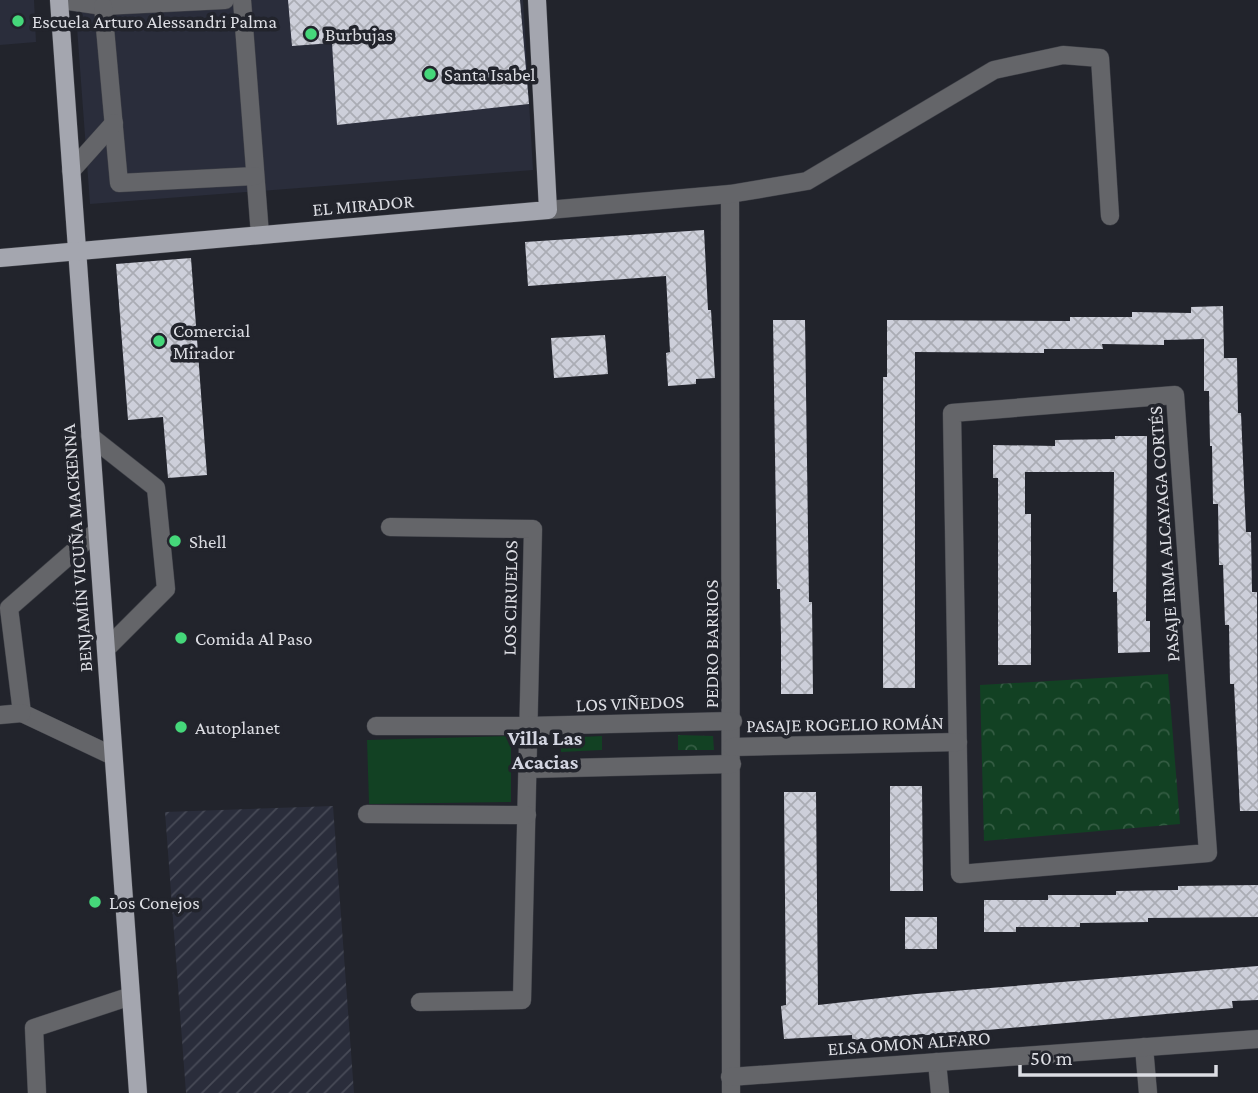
<svg xmlns="http://www.w3.org/2000/svg" width="1258" height="1093" viewBox="0 0 1258 1093" font-family="'Crimson Pro',serif">
	<defs>
		<pattern id="industrial-furrows" width="10" height="10" patternUnits="userSpaceOnUse" patternTransform="scale(1.75)"><rect width="10" height="10" fill="#2a2d3b"/><path d="M-1 1l2-2M0 10L10 0M9 11l2-2" fill="none" stroke="#484b57"/></pattern>
		<pattern id="forest-crowns" width="20" height="18" patternUnits="userSpaceOnUse" patternTransform="scale(1.75)"><rect width="20" height="18" fill="#124123"/><path d="M2 6a3 3 0 1 1 6 0M12 15a3 3 0 1 1 6 0" fill="none" stroke="#345c43"/></pattern>
		<pattern id="building-cross-hatch" width="8" height="8" patternUnits="userSpaceOnUse" patternTransform="scale(1.75)"><rect width="8" height="8" fill="#cdcfda"/><path d="M0 0l8 8M0 8l8-8" fill="none" stroke="#aaacb4"/></pattern>
	</defs>
	<rect width="100%" height="100%" fill="#22242c"/>
	<g fill="#2a2d3b">
		<polygon points="0,0 34,0 36,42 0,45"/>
		<polygon points="75,0 523,0 533,170 90,204"/>
	</g>
	<polygon fill="url(#industrial-furrows)" points="333,806 354,1093 186,1093 165,812"/>
	<g fill="#124123">
		<polygon points="511,736 511,802 369,804 367,740"/>
		<polygon points="602,736 602,750 561,752 560,738"/>
	</g>
	<g fill="url(#forest-crowns)">
		<polygon points="1168,674 1180,824 984,841 980,685"/>
		<polygon points="678,735 713,736 714,750 678,750"/>
	</g>
	<g fill="url(#building-cross-hatch)">
		<polygon points="288,0 520,0 529,104 337,125 332,43 292,46"/>
		<polygon points="704,230 708,310 711,310 715,378 696,379 696,384 668,386 666,353 670,352 666,276 528,286 525,242"/>
		<polygon points="191,258 207,475 168,478 163,417 128,420 116,264"/>
		<polygon points="1223,306 1224,358 1237,358 1238,413 1241,413 1246,532 1251,532 1252,592 1257,592 1258,811 1240,811 1234,684 1230,684 1229,625 1225,625 1223,565 1219,565 1218,504 1213,504 1212,446 1210,446 1209,391 1204,391 1204,339 1164,340 1164,345 1102,344 1103,349 1044,349 1044,353 915,352 915,688 883,688 883,377 887,377 887,320 1070,321 1070,317 1132,317 1132,312 1191,313 1191,307"/>
		<polygon points="773,320 805,320 809,602 812,602 813,694 781,694 781,635 780,589 777,589"/>
		<polygon points="605,335 608,374 554,378 551,338"/>
		<polygon points="1115,436 1147,436 1146,621 1150,621 1150,652 1118,653 1117,592 1113,592 1114,472 1025,472 1025,514 1031,514 1031,665 998,665 998,478 993,478 993,445 1055,446 1055,440 1115,439"/>
		<polygon points="890,786 922,786 923,891 890,891"/>
		<polygon points="784,792 816,792 818,1005 916,994 1258,966 1258,1000 1232,1001 1233,1008 942,1034 852,1040 852,1035 784,1039 781,1006 786,1005"/>
		<polygon points="1258,885 1258,917 1148,918 1148,922 1080,923 1080,927 1016,927 1016,932 984,932 984,900 1048,900 1048,895 1116,895 1116,891 1178,890 1178,886"/>
		<rect x="905" y="917" width="32" height="32"/>
	</g>
	<g fill="none" stroke-linecap="round" stroke-linejoin="round">
		<defs>
			<g id="minor">
				<polyline points="62,0 103,6 225,0"/>
				<polyline points="242,0 260,235"/>
				<polyline points="103,6 119,183 255,176"/>
				<polyline points="71,171 114,123"/>
				<polyline points="730,194 731,1093"/>
				<polyline points="548,210 730,194 807,181 994,70 1063,55 1100,58 1110,216"/>
				<polygon points="1175,395 1208,853 960,874 952,413"/>
				<polyline points="90,436 156,488 166,589 106,649"/>
				<polyline points="390,527 533,529 522,1000 420,1002"/>
				<polyline points="97,531 9,608 22,713 113,756"/>
				<polyline points="0,715 22,713"/>
				<polyline points="376,726 528,726 733,721"/>
				<polyline points="732,747 958,742"/>
				<polyline points="528,769 732,764"/>
				<polyline points="367,814 527,815"/>
				<polyline points="1144,1047 1148,1093"/>
				<polyline points="937,1062 940,1093"/>
				<polyline points="730,1077 1258,1039"/>
				<polyline points="37,1093 34,1028 131,996"/>
			</g>
			<g id="major">
				<polyline points="59,0 138,1093"/>
				<polyline points="0,258 548,210 537,0"/>
			</g>
		</defs>
		<use href="#minor" stroke="#404249" stroke-width="19"/>
		<use href="#major" stroke="#404249" stroke-width="19"/>
		<use href="#minor" stroke="#646569" stroke-width="18"/>
		<use href="#major" stroke="#a4a6af" stroke-width="18"/>
	</g>
	<g fill="#45d77a" stroke="#22242c" stroke-width="2.5">
		<circle cx="18" cy="21" r="7"/>
		<circle cx="311" cy="34" r="7"/>
		<circle cx="430" cy="74" r="7"/>
		<circle cx="159" cy="341" r="7"/>
		<circle cx="175" cy="541" r="7"/>
		<circle cx="181" cy="638" r="7"/>
		<circle cx="181" cy="727" r="7"/>
		<circle cx="95" cy="902" r="7"/>
	</g>
	<g text-anchor="middle" dominant-baseline="central" stroke-width="7" stroke-linejoin="round" paint-order="stroke">
		<g font-size="19" fill="#dcdde3" stroke="#22242c" text-anchor="start">
			<text x="32" y="21">Escuela Arturo Alessandri Palma</text>
			<text x="325" y="34">Burbujas</text>
			<text x="444" y="74">Santa Isabel</text>
			<text x="173" y="330">Comercial<tspan x="173" dy="22">Mirador</tspan></text>
			<text x="189" y="541">Shell</text>
			<text x="195" y="638">Comida Al Paso</text>
			<text x="195" y="727">Autoplanet</text>
			<text x="109" y="902">Los Conejos</text>
		</g>
		<g font-size="19" fill="#dcdde3" stroke="#22242c">
			<text transform="translate(363 205) rotate(-5)">EL MIRADOR</text>
			<text transform="translate(1164 534) rotate(-94)">PASAJE IRMA ALCAYAGA CORTÉS</text>
			<text transform="translate(77 548) rotate(-94)">BENJAMÍN VICUÑA MACKENNA</text>
			<text transform="translate(510 598) rotate(-89)">LOS CIRUELOS</text>
			<text transform="translate(711 644) rotate(-90)">PEDRO BARRIOS</text>
			<text transform="translate(630 703) rotate(-2)">LOS VIÑEDOS</text>
			<text transform="translate(845 724) rotate(-1)">PASAJE ROGELIO ROMÁN</text>
			<text transform="translate(909 1043) rotate(-4)">ELSA OMON ALFARO</text>
		</g>
		<g font-size="21" font-weight="bold" fill="#d3d5e1" stroke="#22242c">
			<text x="545" y="738">Villa Las<tspan x="545" dy="24">Acacias</tspan></text>
		</g>
	</g>
	<path d="M1020 1065v10h196v-10" fill="none" stroke="#dcdde3" stroke-width="3.5"/>
	<text x="1030" y="1065" font-size="21" fill="#dcdde3" stroke="#22242c" stroke-width="5" paint-order="stroke">50 m</text>
</svg>
